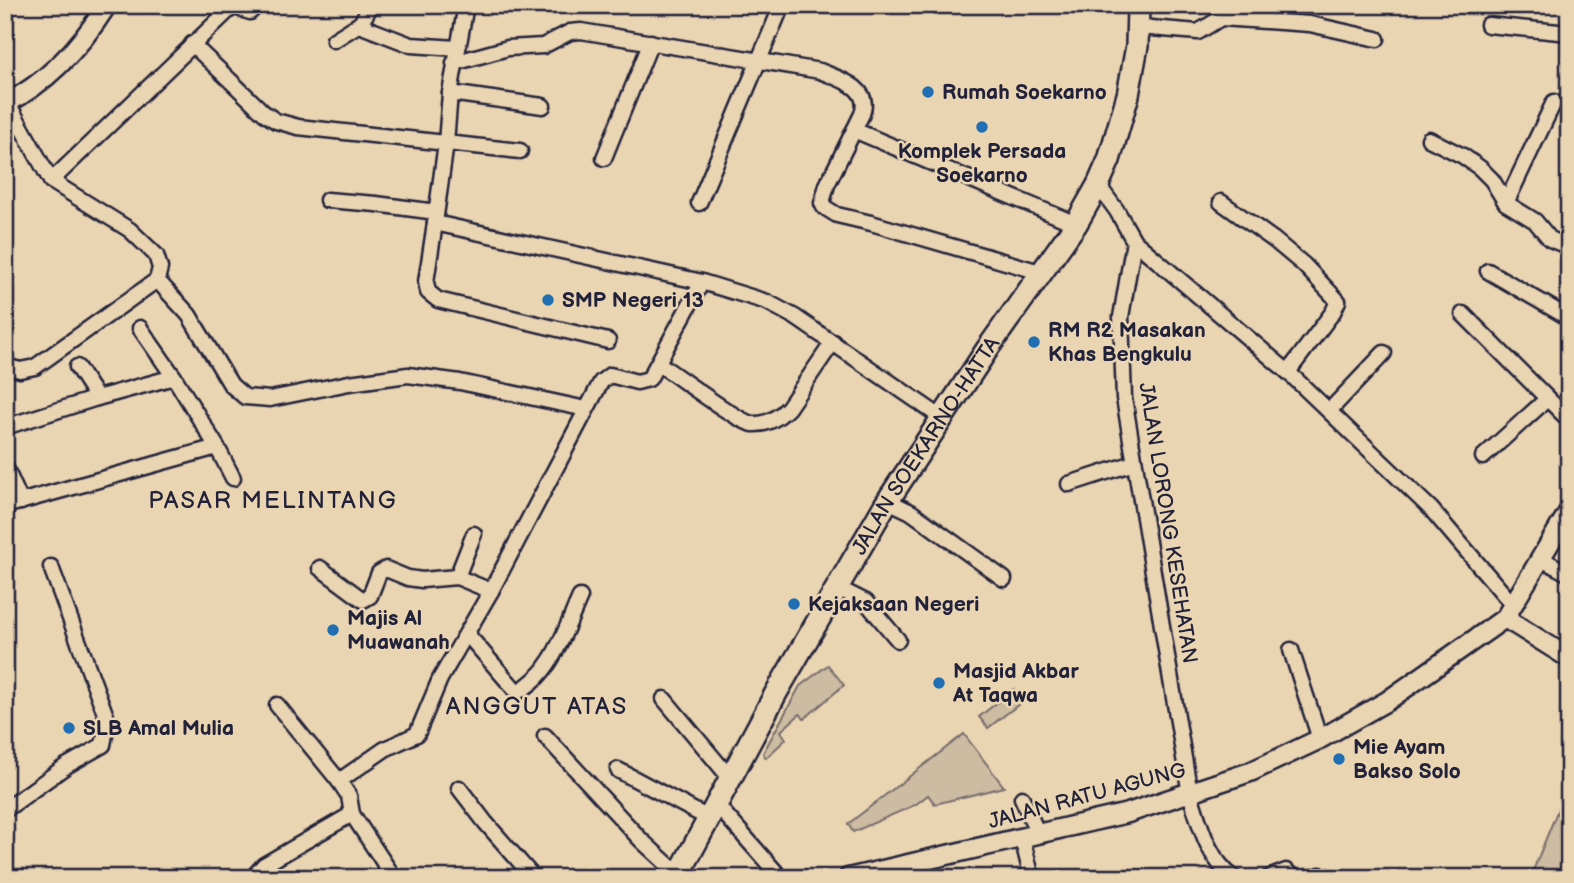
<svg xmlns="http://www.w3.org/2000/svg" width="1574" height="883" viewBox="0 0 1574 883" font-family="'Balsamiq Sans',sans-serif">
	<rect width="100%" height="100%" fill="#ead5b3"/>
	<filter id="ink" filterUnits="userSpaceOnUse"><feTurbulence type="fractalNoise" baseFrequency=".0143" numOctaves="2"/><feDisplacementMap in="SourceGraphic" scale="14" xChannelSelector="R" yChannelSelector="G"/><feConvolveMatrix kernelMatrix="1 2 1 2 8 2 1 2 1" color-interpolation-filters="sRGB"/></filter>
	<g filter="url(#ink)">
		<g fill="#cdbba2" stroke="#786e6e" stroke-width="2">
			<polygon points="828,665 844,685 804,719 800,714 781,731 786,739 766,758 763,753 800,686"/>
			<polygon points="1014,689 1023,701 988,728 979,717"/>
			<polygon points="964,734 1004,787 935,804 928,795 915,805 853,832 848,824"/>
			<polygon points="1569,782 1569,878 1530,878"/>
		</g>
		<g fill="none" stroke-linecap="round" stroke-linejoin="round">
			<defs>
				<g id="minor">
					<polyline points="466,5 450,93 446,143 435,223 702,282 767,302 795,317 942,418"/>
					<polyline points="359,25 411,45 457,48"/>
					<polyline points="1488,25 1569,33"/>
					<polyline points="1139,27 1198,32 1221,18 1310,24 1377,39"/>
					<polyline points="334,40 361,23 371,5"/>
					<polyline points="192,44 264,113 276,121 298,127 520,151"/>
					<path d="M454,63L508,48L543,46L570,32L581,31L820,71C839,79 872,87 862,114L827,185L822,203L824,207L837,215L871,223L1040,272"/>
					<polyline points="450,93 543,106"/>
					<polyline points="854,130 1076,224"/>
					<polyline points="1429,139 1463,156 1480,168 1492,180 1506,203 1535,221 1550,239 1569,247"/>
					<polyline points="604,158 651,42"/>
					<polyline points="51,181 229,10 234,7 250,12 257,5"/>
					<path d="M1098,185L1117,211L1134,241L1121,317L1124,398L1190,794C1200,824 1207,858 1234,878"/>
					<polyline points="327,200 376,204 436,212"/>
					<polyline points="1221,202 1274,240 1304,265 1338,301 1333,312 1288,372"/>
					<polyline points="699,203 782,5"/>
					<polyline points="1506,203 1554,102"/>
					<polyline points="435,223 426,282 428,292 438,300 608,341"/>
					<polyline points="1134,241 1288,372 1431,509 1513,605"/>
					<polyline points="1488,271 1569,318"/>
					<polyline points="157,280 189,315 231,385 245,397 270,399 349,383 408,375 460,382 586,409"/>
					<polyline points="1463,314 1569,420"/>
					<path d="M659,364C675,374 739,423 753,424C767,425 779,417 788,408L833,342"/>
					<polyline points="5,366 20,370 35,367 157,280 160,268 156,255 130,230 51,181 8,103"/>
					<polyline points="77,367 97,398"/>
					<polyline points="1329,411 1384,353"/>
					<polyline points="5,427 97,398 174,377"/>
					<polyline points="217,447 233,478"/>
					<polyline points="1483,457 1547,399"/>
					<polyline points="5,466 21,502"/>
					<polyline points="1069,484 1134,463"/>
					<polyline points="888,501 911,512 1004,579"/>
					<polyline points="5,506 217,447 174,377 140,328"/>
					<polyline points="1540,558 1569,574"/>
					<polyline points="320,568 363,600 370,596 379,573 386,569 408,578 422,580 457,577 491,591"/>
					<polyline points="457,577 474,534"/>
					<polyline points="836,587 866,602 898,640"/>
					<path d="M467,634L517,692C552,675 565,630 580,597"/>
					<polyline points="1291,650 1320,739"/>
					<polyline points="664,699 730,778"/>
					<polyline points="277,705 339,781"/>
					<polyline points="545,736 641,840 679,875"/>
					<polyline points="618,770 708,818"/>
					<polyline points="459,788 485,822 534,878"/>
					<polyline points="1022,798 1038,834"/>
					<polyline points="716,804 781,878"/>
					<polyline points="5,810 66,766 103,745 107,724 106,716 51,567"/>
					<polyline points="1022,838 1032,878"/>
					<polyline points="252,878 264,865 352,814"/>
					<polyline points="394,878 352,814 349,796 339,781 385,749 417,734 440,679 491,591 601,382 610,375 637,382 649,379 702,282"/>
					<polyline points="1268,878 1286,871 1295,878"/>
					<polyline points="1314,878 1320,875 1332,878"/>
				</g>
				<g id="tertiary">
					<path d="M5,104C49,82 81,46 107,5"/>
					<polyline points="1505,618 1569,658"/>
					<polyline points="848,878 1128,813 1250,772 1320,739 1387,701 1505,618 1569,511"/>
				</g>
				<g id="secondary">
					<path id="s1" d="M677,878L776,693L885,505L988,348L1076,224L1098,185L1109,160L1128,95L1137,46L1138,5"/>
				</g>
			</defs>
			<use href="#minor" stroke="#22223b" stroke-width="19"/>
			<use href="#tertiary" stroke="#22223b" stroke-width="23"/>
			<use href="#secondary" stroke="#22223b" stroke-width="26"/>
			<use href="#minor" stroke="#ead5b3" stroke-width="14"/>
			<use href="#tertiary" stroke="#ead5b3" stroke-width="18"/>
			<use href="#secondary" stroke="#ead5b3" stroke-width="21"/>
		</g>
	</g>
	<g fill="#1f6fb2" stroke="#ead5b3" stroke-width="2.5">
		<circle cx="928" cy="92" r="7"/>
		<circle cx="982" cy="127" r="7"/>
		<circle cx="548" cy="300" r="7"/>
		<circle cx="1034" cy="342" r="7"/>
		<circle cx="794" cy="604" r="7"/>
		<circle cx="333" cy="630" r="7"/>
		<circle cx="939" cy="683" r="7"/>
		<circle cx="69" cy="728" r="7"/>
		<circle cx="1339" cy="759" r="7"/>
	</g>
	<g text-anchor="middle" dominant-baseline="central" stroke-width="5" stroke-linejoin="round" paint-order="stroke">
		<g font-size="21" font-weight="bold" fill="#22223b" stroke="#ead5b3" text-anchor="start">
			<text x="942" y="92">Rumah Soekarno</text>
			<text x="982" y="151" text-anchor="middle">Komplek Persada<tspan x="982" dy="24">Soekarno</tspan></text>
			<text x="562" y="300">SMP Negeri 13</text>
			<text x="1048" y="330">RM R2 Masakan<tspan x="1048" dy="24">Khas Bengkulu</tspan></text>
			<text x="808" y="604">Kejaksaan Negeri</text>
			<text x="347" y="618">Majis Al<tspan x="347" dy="24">Muawanah</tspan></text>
			<text x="953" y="671">Masjid Akbar<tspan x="953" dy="24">At Taqwa</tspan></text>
			<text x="83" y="728">SLB Amal Mulia</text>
			<text x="1353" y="747">Mie Ayam<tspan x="1353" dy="24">Bakso Solo</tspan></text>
		</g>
		<g font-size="21" fill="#22223b" stroke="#ead5b3">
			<text stroke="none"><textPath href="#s1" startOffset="499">JALAN SOEKARNO-HATTA</textPath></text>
			<text transform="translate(1168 523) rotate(81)">JALAN LORONG KESEHATAN</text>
			<text transform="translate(1087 796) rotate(-15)">JALAN RATU AGUNG</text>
		</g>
		<g font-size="24" letter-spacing="2" fill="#22223b" stroke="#ead5b3">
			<text x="273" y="500">PASAR MELINTANG</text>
			<text x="537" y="706">ANGGUT ATAS</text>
		</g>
	</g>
	<rect width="1574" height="883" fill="none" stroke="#ead5b3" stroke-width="28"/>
	<rect x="14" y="14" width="1546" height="855" fill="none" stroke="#22223b" stroke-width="2.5" filter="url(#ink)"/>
</svg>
